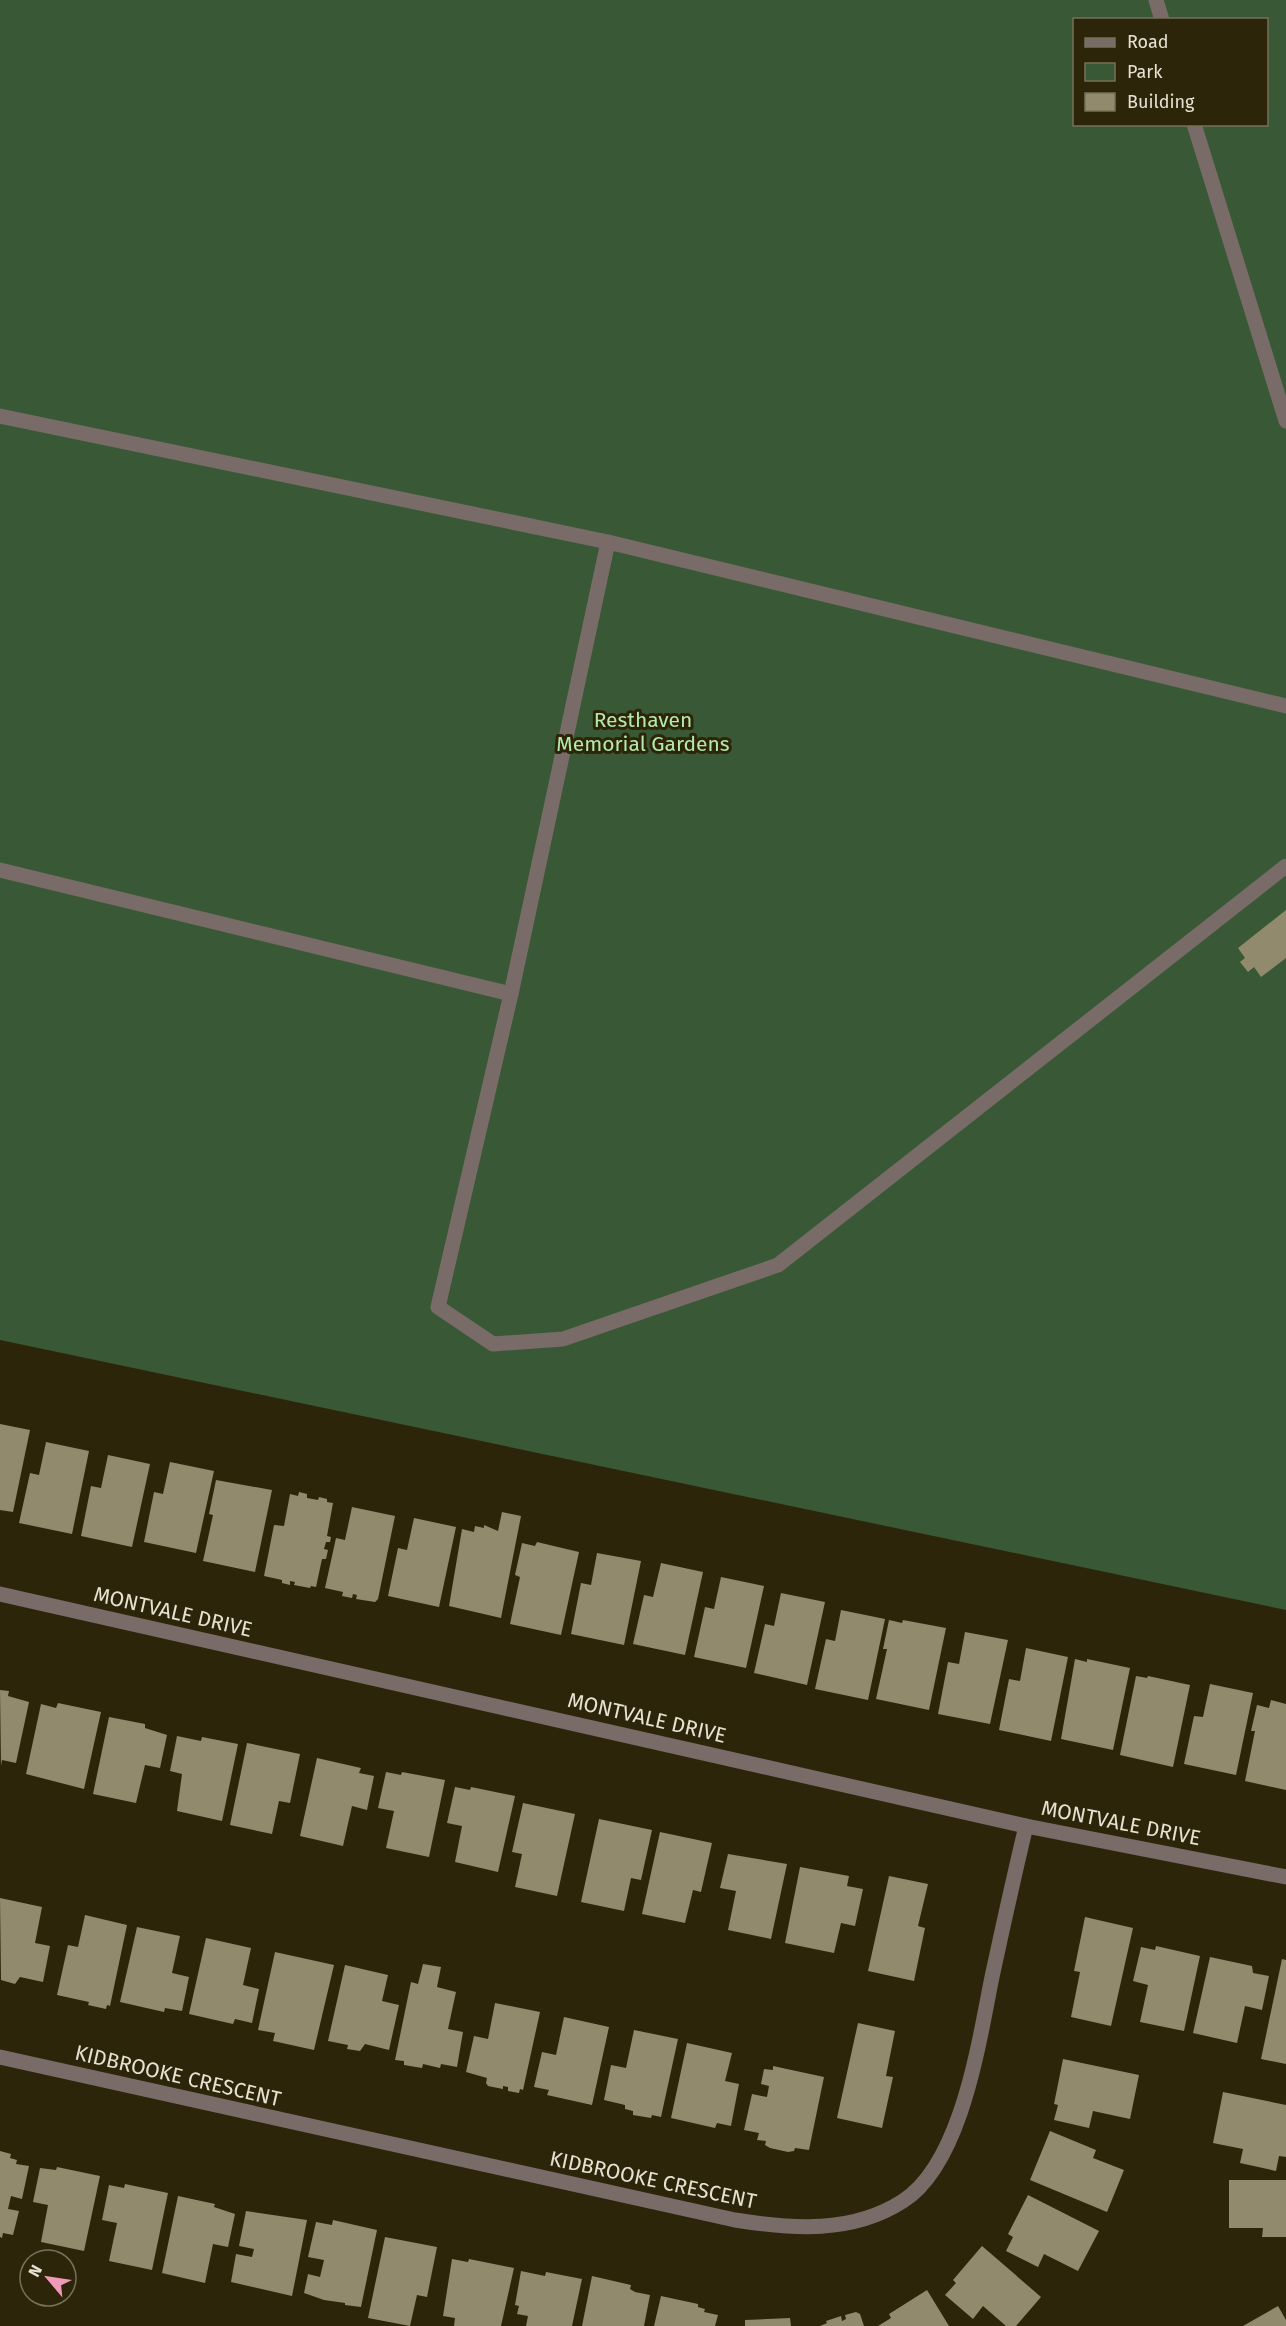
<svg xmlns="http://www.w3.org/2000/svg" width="1286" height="2326" viewBox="0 0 1286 2326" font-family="'Fira Sans',sans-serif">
	<rect width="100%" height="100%" fill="#2d250a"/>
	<path fill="#395835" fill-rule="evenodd" d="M0,0H1286V1610L0,1340ZM1074,20H1266V124H1074Z"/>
	<g fill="#928a6c">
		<polygon points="1286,910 1286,958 1261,977 1254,967 1248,972 1240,962 1245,958 1238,948"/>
		<polygon points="0,1424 30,1430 13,1512 0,1510"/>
		<polygon points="46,1442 89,1451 72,1534 19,1523 30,1473 39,1475"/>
		<polygon points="108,1455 150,1464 132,1547 81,1536 91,1486 101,1488"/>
		<polygon points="170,1462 214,1471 196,1553 144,1542 154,1492 163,1494"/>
		<polygon points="216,1480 272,1490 255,1572 203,1561 213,1515 209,1514"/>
		<polygon points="299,1492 307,1494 307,1498 318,1500 319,1497 327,1499 327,1502 333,1503 327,1536 331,1537 330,1542 326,1542 324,1549 328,1550 326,1559 322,1559 316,1587 311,1586 310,1588 294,1585 295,1582 290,1581 290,1585 282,1583 282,1580 264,1576 274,1525 284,1526 290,1494 298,1496"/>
		<polygon points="352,1507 395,1516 378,1599 375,1602 356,1599 357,1595 353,1594 352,1598 342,1596 343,1592 325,1588 336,1538 345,1540"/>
		<polygon points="502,1512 521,1516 501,1618 449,1606 462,1529 474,1532 475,1526 484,1528 484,1525 498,1531"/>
		<polygon points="414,1518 456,1527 439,1607 388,1596 398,1548 407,1550"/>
		<polygon points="537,1542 579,1552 561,1635 510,1624 520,1577 515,1575 522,1543 535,1546"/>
		<polygon points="597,1553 641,1561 624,1645 571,1634 581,1583 591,1585"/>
		<polygon points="661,1563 703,1572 685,1655 633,1644 644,1595 653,1597"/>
		<polygon points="721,1577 764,1586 746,1668 694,1657 705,1607 714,1609"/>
		<polygon points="781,1593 825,1602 807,1685 754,1673 765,1624 774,1626"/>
		<polygon points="841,1610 885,1619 868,1700 815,1689 826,1639 835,1641"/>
		<polygon points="889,1620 902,1623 903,1620 946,1628 929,1710 876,1699 887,1649 883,1649"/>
		<polygon points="965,1632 1008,1640 990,1724 938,1714 948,1662 959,1664"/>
		<polygon points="1026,1648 1068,1657 1051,1741 999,1730 1009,1679 1020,1681"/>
		<polygon points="1075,1659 1087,1662 1087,1659 1130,1668 1113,1750 1061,1739"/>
		<polygon points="1136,1676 1147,1678 1148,1676 1190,1685 1173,1767 1120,1755"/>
		<polygon points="1210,1684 1253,1693 1236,1775 1184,1764 1194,1716 1203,1717"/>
		<polygon points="0,1690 9,1691 8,1696 29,1702 16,1763 2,1760 1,1766"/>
		<polygon points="1271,1700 1286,1704 1286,1790 1245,1781 1255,1731 1251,1731 1257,1705 1269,1708"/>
		<polygon points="58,1703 101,1712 84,1789 26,1774 41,1704 56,1708"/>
		<polygon points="109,1717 145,1724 145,1728 167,1735 160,1768 145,1765 136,1803 93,1794"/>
		<polygon points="177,1736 201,1741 202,1737 238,1744 222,1821 177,1811 182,1774 170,1771"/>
		<polygon points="247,1743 300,1754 290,1803 279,1801 272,1834 230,1825"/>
		<polygon points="317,1758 361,1768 359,1773 374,1776 367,1810 352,1806 343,1846 300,1836"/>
		<polygon points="386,1772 401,1775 402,1772 445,1780 429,1857 386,1848 394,1811 378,1808"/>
		<polygon points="455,1787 470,1790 471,1787 515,1796 498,1872 455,1862 462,1826 447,1823"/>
		<polygon points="523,1803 575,1814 557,1896 515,1887 522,1854 512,1852"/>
		<polygon points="599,1819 652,1830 641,1880 631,1878 624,1911 581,1902"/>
		<polygon points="660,1832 712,1843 701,1892 693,1890 685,1923 642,1914"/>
		<polygon points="728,1854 787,1864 771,1939 728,1930 736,1891 720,1888"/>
		<polygon points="800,1867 849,1876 847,1886 863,1889 855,1926 841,1923 834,1953 785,1943"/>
		<polygon points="889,1876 928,1884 918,1926 925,1928 914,1981 868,1971"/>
		<polygon points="0,1898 42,1907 35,1943 50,1946 43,1982 20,1977 15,1984 1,1980"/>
		<polygon points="85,1915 127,1925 110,2006 107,2005 106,2009 88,2005 89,2002 57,1995 68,1945 78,1947"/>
		<polygon points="1085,1917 1133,1928 1111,2026 1071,2017 1080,1972 1074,1971"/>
		<polygon points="137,1927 180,1936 172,1973 189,1977 182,2011 165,2008 164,2012 120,2002"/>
		<polygon points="206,1938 251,1948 243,1985 259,1989 252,2023 235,2019 233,2024 189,2014"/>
		<polygon points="1156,1946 1200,1956 1184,2031 1140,2022 1148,1985 1133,1981 1141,1947 1155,1950"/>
		<polygon points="275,1952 334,1965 314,2050 273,2041 275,2033 258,2030"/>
		<polygon points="1210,1957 1252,1966 1253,1973 1269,1976 1262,2010 1245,2006 1237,2043 1193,2033"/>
		<polygon points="1282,1959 1286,1960 1286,2064 1261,2059"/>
		<polygon points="423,1964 441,1967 437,1987 456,1992 448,2029 463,2032 457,2067 441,2064 440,2068 423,2064 422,2068 404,2065 404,2061 395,2060 411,1982 418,1984"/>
		<polygon points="345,1965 388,1975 382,2001 399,2005 389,2050 365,2044 360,2051 347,2049 348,2045 328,2041"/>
		<polygon points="495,2003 540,2012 523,2090 520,2089 519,2093 508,2091 508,2087 503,2086 503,2089 488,2086 486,2083 487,2078 466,2072 474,2036 488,2039"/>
		<polygon points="564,2017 609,2027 592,2105 547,2095 549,2090 534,2087 542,2052 556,2055"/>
		<polygon points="858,2023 895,2031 886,2076 893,2077 882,2128 837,2118"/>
		<polygon points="634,2030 678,2039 661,2117 652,2115 651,2118 633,2115 633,2111 625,2109 625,2105 604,2100 611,2065 626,2068"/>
		<polygon points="687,2043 732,2053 725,2081 739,2084 731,2126 717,2123 715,2128 671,2118"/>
		<polygon points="1063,2059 1139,2075 1130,2119 1093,2111 1089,2128 1054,2120 1058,2105 1054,2104"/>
		<polygon points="773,2066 824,2077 809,2150 795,2148 794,2151 788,2152 770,2148 765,2145 766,2141 757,2140 759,2133 744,2130 752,2094 767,2097 769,2086 761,2084 764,2069 773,2070"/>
		<polygon points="1223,2092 1286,2105 1286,2157 1279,2156 1276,2171 1240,2163 1243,2149 1213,2143"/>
		<polygon points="1050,2131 1096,2150 1093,2158 1124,2170 1107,2212 1030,2180"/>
		<polygon points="0,2151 11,2154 10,2158 17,2160 16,2164 29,2166 22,2199 11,2196 8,2209 19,2211 13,2235 3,2233 2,2238 0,2237"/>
		<polygon points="57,2167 100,2176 84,2251 41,2242 48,2205 33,2202 40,2168 56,2170"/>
		<polygon points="1229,2180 1286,2180 1286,2237 1262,2237 1263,2228 1229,2228"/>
		<polygon points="125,2184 168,2193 152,2270 109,2261 117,2223 102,2220 109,2185 124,2188"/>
		<polygon points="1028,2195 1099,2231 1078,2271 1044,2254 1038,2267 1006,2251 1013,2237 1008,2234"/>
		<polygon points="178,2196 215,2204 214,2207 235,2214 228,2247 213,2244 205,2283 162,2273"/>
		<polygon points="246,2211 307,2220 292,2296 231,2282 236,2254 252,2257 254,2249 239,2246"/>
		<polygon points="333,2220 377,2230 361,2307 345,2305 345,2303 324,2300 304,2293 308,2274 320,2277 324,2260 308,2257 316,2222 332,2225"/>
		<polygon points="385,2237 437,2247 427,2297 417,2295 410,2326 368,2318"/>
		<polygon points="982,2246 1041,2297 1016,2326 1006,2326 983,2306 973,2319 945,2295 956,2283 953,2280"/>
		<polygon points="452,2259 468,2262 469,2259 514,2268 501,2326 454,2326 455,2318 443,2316"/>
		<polygon points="521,2271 545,2276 546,2272 582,2279 572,2326 526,2326 528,2316 517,2314 519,2306 515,2305"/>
		<polygon points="592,2276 631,2285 630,2289 635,2292 650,2295 644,2326 582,2326"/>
		<polygon points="927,2290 949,2326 878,2326 891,2318 889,2314"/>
		<polygon points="661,2296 698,2304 698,2307 705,2309 704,2312 718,2315 715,2326 654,2326"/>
		<polygon points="1278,2306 1286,2320 1286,2326 1243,2326"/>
		<polygon points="856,2312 860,2314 864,2326 820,2326 827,2323 826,2321 841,2316 842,2321 846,2319 845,2315"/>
		<polygon points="790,2318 791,2326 745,2326 745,2320"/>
	</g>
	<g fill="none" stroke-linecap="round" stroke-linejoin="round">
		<g stroke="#796b67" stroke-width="15">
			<polyline points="1156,0 1162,20"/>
			<polyline points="1194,124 1286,421"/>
			<polyline points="0,416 608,542 1286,706"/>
			<polyline points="608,542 511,994 438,1307 493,1344 563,1339 778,1265 1286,866"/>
			<polyline points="0,870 511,994"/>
			<polyline points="0,1594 1026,1826 1286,1877"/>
			<path d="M0,2057L735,2220C792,2229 852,2234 903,2201C962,2163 979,2041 992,1977C1003,1926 1014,1876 1026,1826"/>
		</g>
	</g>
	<g text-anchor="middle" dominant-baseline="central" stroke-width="6" stroke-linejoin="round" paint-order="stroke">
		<g font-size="21" fill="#b3e9aa" stroke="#2d250a">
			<text x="643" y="720">Resthaven<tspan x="643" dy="24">Memorial Gardens</tspan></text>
		</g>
		<g font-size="21" fill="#e6e1d1" stroke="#2d250a">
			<text transform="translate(173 1612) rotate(13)">MONTVALE DRIVE</text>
			<text transform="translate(647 1718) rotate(13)">MONTVALE DRIVE</text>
			<text transform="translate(1121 1823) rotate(11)">MONTVALE DRIVE</text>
			<text transform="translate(178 2076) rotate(13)">KIDBROOKE CRESCENT</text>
			<text transform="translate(653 2180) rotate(12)">KIDBROOKE CRESCENT</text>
		</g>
	</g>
	<rect x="1073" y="18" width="195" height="108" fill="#2d250a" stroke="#77705a" stroke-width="1.5"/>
	<rect x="1085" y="38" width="30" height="9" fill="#796b67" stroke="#77705a" stroke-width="1.5"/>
	<text x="1127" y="48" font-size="18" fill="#e6e1d1">Road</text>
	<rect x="1085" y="63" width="30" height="18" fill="#395835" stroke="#77705a" stroke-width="1.5"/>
	<text x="1127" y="78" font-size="18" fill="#e6e1d1">Park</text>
	<rect x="1085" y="93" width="30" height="18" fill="#928a6c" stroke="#77705a" stroke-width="1.5"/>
	<text x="1127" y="108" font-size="18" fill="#e6e1d1">Building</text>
	<g transform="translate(48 2278) rotate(299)"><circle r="28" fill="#2d250a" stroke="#77705a" stroke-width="1.5"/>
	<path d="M0-4.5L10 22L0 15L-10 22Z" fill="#ef9ab7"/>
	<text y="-9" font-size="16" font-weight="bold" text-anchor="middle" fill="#e6e1d1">N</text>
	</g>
</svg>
